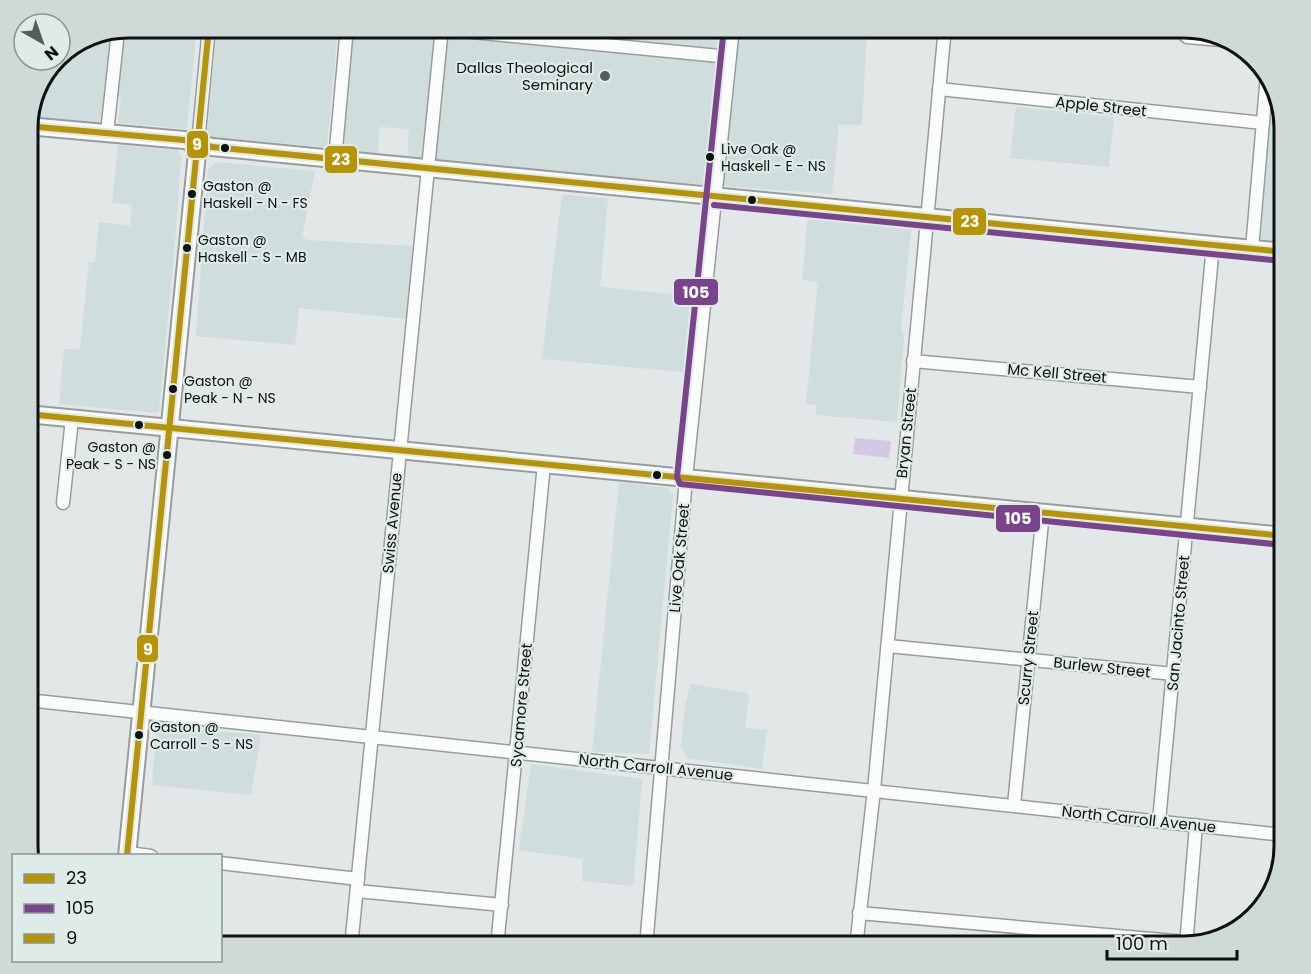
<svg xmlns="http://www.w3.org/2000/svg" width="1311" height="974" viewBox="0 0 1311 974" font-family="Poppins,sans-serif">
	<rect width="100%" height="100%" fill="#e1e8e7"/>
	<g fill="#cfdddc">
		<polygon points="127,27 197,27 187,129 118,123 121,97 108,95 104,125 28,118 36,88 49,89 36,87 37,83 55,60 60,60 61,52"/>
		<polygon points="217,27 338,27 327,147 207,137"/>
		<polygon points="353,27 867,27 862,125 839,125 832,194 407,162 409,129 380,127 377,158 343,154"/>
		<polygon points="1271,101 1278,101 1284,127 1284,243 1261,239"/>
		<polygon points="1016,107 1114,117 1109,167 1010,158"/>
		<polygon points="118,145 178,150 181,156 176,232 159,411 156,413 59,404 64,349 80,350 89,262 95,262 99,222 130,226 132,205 112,203"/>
		<polygon points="217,162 315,171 302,237 307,240 413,246 407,319 299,308 295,345 196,336 208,169"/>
		<polygon points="562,194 608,199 600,287 691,296 683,372 542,359"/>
		<polygon points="808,217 909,227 911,231 901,327 904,337 897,422 816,415 816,405 806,404 818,282 802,280"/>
		<polygon points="619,482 667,488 673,495 649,754 592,752"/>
		<polygon points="690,684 747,693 749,697 745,728 767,730 762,769 687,758 681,747 684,713"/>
		<polygon points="165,727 261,735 251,795 152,785 156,732"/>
		<polygon points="531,764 642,779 633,886 582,881 583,859 519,850"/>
	</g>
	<g fill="#d4c8e5">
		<polygon points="556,27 603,27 602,36 556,32"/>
		<polygon points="855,438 891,441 889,458 853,454"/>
	</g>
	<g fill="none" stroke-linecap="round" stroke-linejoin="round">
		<defs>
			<g id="minor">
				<polyline points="1175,27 1187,37 1221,40"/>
				<polyline points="442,29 730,57"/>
				<polyline points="939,89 1263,123"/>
				<polyline points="107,133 118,31"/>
				<polyline points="198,143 209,27"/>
				<polyline points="335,160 347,27"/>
				<polyline points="1252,249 1267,75"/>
				<polyline points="913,361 1200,387"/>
				<polyline points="63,503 72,419"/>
				<polyline points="888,646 1174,674"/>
				<polyline points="27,700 1284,835"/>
				<polyline points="1014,805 1043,512"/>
				<polyline points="1159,821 1213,245"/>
				<polyline points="128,853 151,856"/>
				<polyline points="220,863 358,879"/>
				<polyline points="357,891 502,905"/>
				<polyline points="859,913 1186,942"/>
				<polyline points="1186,946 1196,825"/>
				<polyline points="351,947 442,27"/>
				<polyline points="497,947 544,464"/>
				<polyline points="646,947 686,478 733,27"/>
				<polyline points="856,947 874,790 945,27"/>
			</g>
			<g id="major">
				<polyline points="27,126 184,140 212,147 1284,252"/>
				<polyline points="27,414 1284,536"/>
				<polyline points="127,856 198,143"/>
			</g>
		</defs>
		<use href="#minor" stroke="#989d9c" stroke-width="15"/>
		<use href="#major" stroke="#989d9c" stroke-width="20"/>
		<use href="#minor" stroke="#fafcfb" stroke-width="12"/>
		<use href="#major" stroke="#fafcfb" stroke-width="16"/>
		<defs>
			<g id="bus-1">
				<polyline points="27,126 184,140 212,147 1284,252"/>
				<polyline points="27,414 1284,536"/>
			</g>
			<g id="bus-2">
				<polyline points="724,27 677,477 680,484 1283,545"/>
				<polyline points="714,205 1283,261"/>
			</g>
			<polyline id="bus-3" points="127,856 209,27"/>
		</defs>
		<use href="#bus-1" stroke="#deebe9" stroke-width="10"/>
		<use href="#bus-2" stroke="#deebe9" stroke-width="10"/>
		<use href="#bus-3" stroke="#deebe9" stroke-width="10"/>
		<use href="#bus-1" stroke="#b69405" stroke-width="6"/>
		<use href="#bus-2" stroke="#794489" stroke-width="6"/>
		<use href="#bus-3" stroke="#b69405" stroke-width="6"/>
	</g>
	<circle fill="#575c5b" stroke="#deebe9" stroke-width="2" cx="605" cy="76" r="6"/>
	<g fill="#0d1110" stroke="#deebe9" stroke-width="2">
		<circle cx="225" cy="148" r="5"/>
		<circle cx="710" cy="157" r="5"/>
		<circle cx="192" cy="194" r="5"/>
		<circle cx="752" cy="200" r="5"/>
		<circle cx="187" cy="248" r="5"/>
		<circle cx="173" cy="389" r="5"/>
		<circle cx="139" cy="425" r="5"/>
		<circle cx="167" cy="455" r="5"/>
		<circle cx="657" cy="475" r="5"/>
		<circle cx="139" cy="735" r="5"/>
	</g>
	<g text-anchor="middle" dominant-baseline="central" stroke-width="4.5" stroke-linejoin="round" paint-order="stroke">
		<g font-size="14" fill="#0d1110" stroke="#deebe9" text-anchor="start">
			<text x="721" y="149">Live Oak @<tspan x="721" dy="17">Haskell - E - NS</tspan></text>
			<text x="203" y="186">Gaston @<tspan x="203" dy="17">Haskell - N - FS</tspan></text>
			<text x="198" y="240">Gaston @<tspan x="198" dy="17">Haskell - S - MB</tspan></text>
			<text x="184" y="381">Gaston @<tspan x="184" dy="17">Peak - N - NS</tspan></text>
			<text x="156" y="447" text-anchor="end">Gaston @<tspan x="156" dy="17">Peak - S - NS</tspan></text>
			<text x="150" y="727">Gaston @<tspan x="150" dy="17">Carroll - S - NS</tspan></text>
		</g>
		<g font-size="15" fill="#0d1110" stroke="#deebe9" text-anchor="end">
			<text x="593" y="67">Dallas Theological<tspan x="593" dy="17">Seminary</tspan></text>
		</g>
		<g font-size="15" fill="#0d1110" stroke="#deebe9">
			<text transform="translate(1101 106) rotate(6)">Apple Street</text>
			<text transform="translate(1057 373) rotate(5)">Mc Kell Street</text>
			<text transform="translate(906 433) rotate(-84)">Bryan Street</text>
			<text transform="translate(392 523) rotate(-85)">Swiss Avenue</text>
			<text transform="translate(679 558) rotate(-85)">Live Oak Street</text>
			<text transform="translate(1178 623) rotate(-85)">San Jacinto Street</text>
			<text transform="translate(1028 658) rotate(-84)">Scurry Street</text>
			<text transform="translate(1102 667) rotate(6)">Burlew Street</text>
			<text transform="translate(521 705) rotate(-85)">Sycamore Street</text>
			<text transform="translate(656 767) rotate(6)">North Carroll Avenue</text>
			<text transform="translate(1139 819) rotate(6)">North Carroll Avenue</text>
		</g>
	</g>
	<path d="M0 0H1311V974H0ZM128 38H1184A90 90 0 0 1 1274 128V846A90 90 0 0 1 1184 936H128A90 90 0 0 1 38 846V128A90 90 0 0 1 128 38Z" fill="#cddad8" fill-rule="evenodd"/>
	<path fill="none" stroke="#0d1110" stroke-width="3" d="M128 38H1184A90 90 0 0 1 1274 128V846A90 90 0 0 1 1184 936H128A90 90 0 0 1 38 846V128A90 90 0 0 1 128 38Z"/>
	<g stroke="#deebe9" stroke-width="2">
		<rect x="186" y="130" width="23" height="29" rx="6" fill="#b69405"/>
		<rect x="324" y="145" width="34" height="29" rx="6" fill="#b69405"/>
		<rect x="952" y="207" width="35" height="29" rx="6" fill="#b69405"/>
		<rect x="673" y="278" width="46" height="28" rx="6" fill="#794489"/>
		<rect x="995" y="504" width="46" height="29" rx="6" fill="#794489"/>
		<rect x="136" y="634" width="23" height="29" rx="6" fill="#b69405"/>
	</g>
	<g font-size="16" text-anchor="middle" font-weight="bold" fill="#fff">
		<text x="197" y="150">9</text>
		<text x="341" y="165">23</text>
		<text x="970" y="227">23</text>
		<text x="696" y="298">105</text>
		<text x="1018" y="524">105</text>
		<text x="148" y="655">9</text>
	</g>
	<rect x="12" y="854" width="210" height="108" fill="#deebe9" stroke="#8a9492" stroke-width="1.5"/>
	<rect x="24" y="874" width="30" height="9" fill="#b69405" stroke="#8a9492" stroke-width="1.5"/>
	<text x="66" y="884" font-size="18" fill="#0d1110">23</text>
	<rect x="24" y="904" width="30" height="9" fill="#794489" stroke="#8a9492" stroke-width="1.5"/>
	<text x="66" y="914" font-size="18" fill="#0d1110">105</text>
	<rect x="24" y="934" width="30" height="9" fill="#b69405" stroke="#8a9492" stroke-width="1.5"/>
	<text x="66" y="944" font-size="18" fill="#0d1110">9</text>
	<g transform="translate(42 42) rotate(140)"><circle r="28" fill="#deebe9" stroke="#8a9492" stroke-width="1.5"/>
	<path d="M0-4.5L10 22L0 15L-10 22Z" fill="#575c5b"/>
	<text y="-9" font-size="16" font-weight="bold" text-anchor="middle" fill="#0d1110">N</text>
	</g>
	<path d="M1107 950v9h130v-9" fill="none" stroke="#0d1110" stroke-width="3"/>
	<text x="1116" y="950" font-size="18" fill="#0d1110" stroke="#deebe9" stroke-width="4.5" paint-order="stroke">100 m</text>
</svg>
